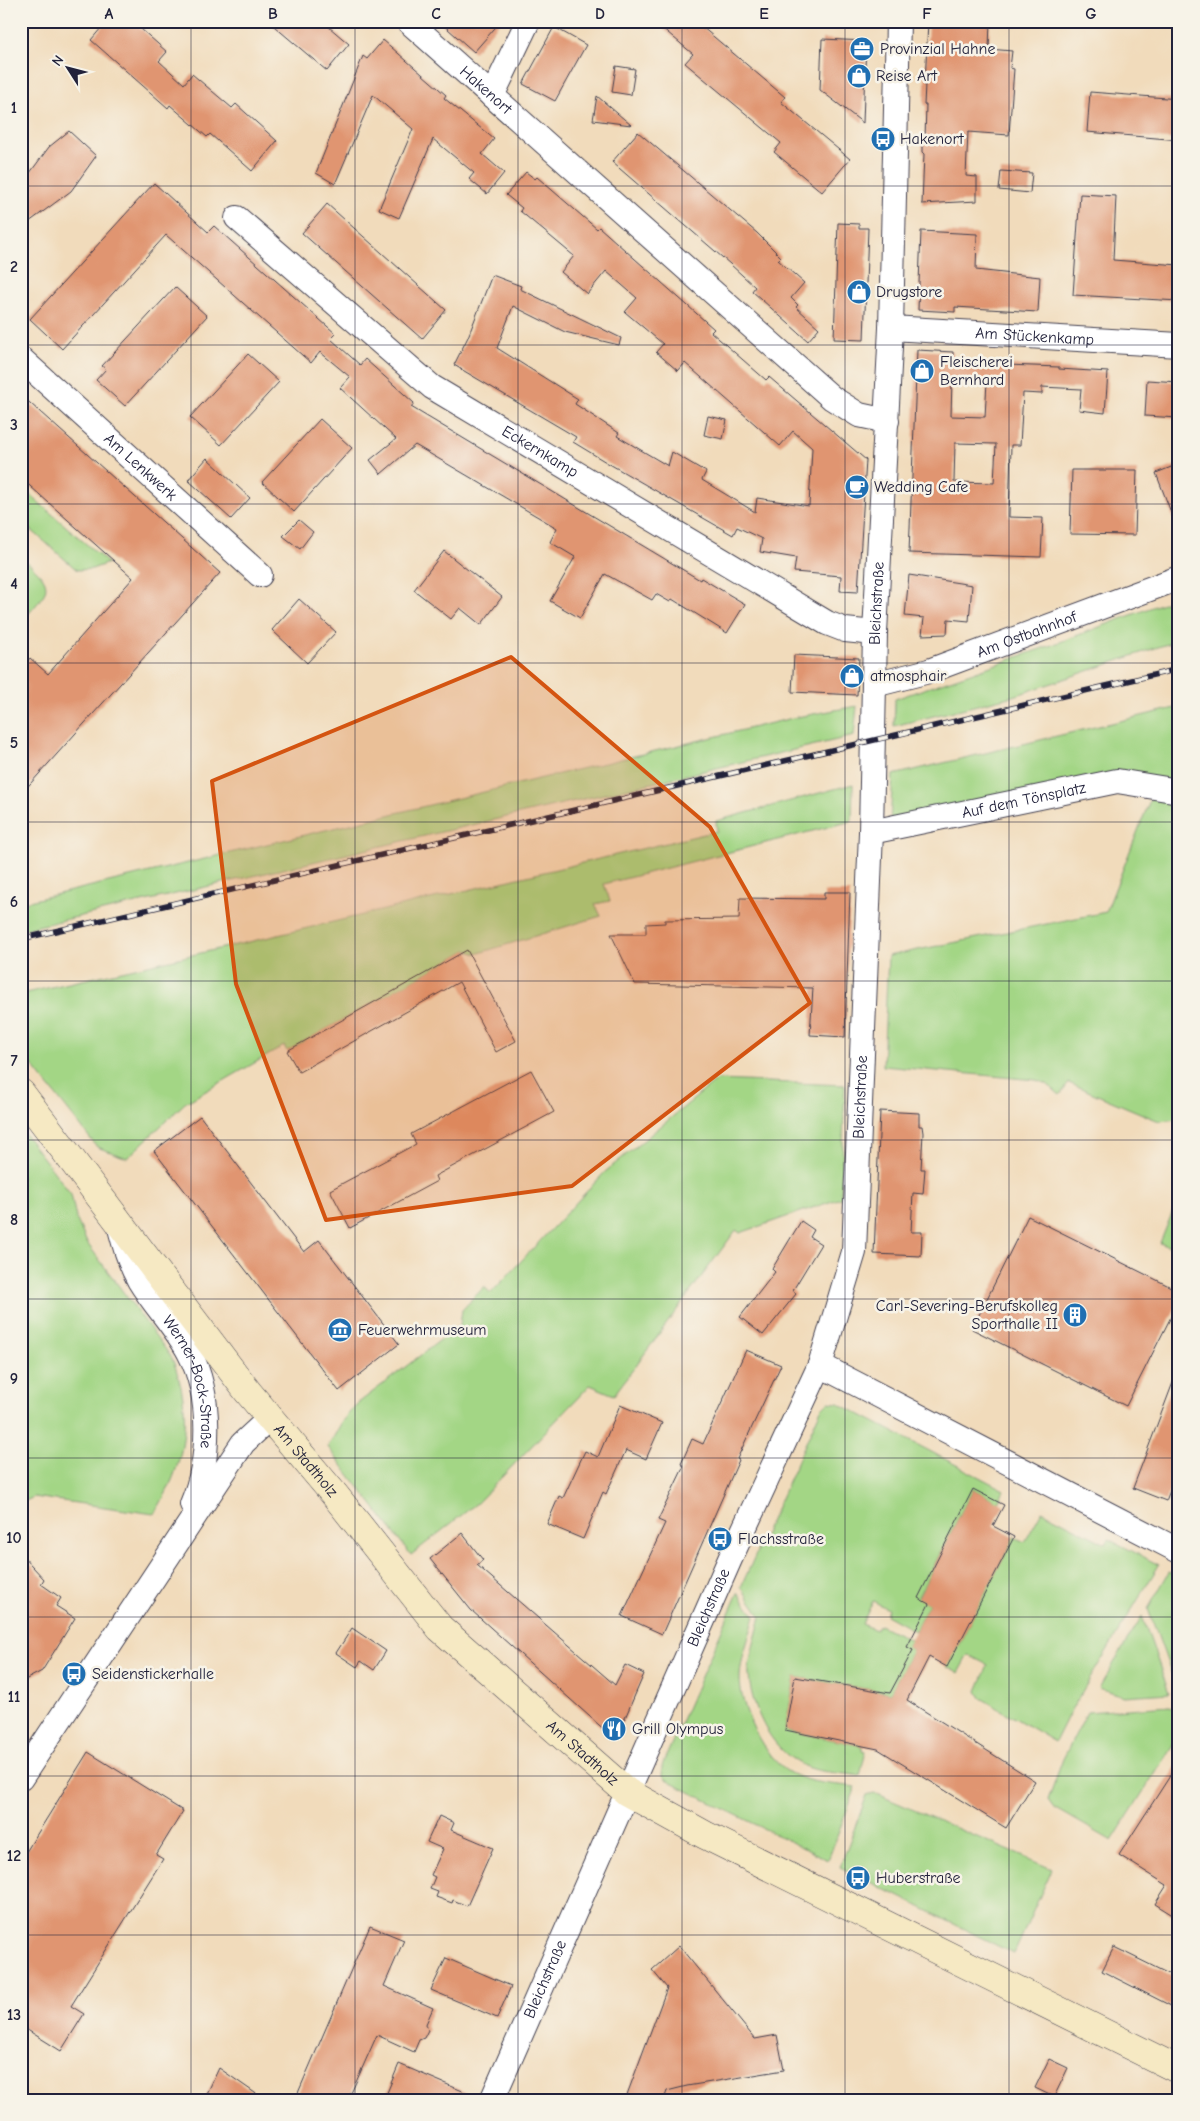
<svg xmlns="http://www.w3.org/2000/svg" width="1200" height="2121" viewBox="0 0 1200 2121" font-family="'Comic Neue',sans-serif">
	<rect width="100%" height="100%" fill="#f7f3e8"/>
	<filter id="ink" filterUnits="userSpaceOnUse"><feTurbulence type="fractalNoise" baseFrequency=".02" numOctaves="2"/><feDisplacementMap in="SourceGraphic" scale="10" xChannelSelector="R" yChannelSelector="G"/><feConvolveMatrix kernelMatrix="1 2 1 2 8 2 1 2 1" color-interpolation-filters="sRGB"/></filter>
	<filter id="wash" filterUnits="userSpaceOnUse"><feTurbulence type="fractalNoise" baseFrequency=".0096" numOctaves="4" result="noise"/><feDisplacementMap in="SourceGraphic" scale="20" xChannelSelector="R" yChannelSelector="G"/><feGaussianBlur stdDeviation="1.12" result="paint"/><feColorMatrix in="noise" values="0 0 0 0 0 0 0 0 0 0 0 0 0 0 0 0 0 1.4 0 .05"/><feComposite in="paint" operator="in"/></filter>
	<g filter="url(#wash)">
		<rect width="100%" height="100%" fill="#f1dbbb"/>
		<g fill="#a3d685" stroke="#627c60">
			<polygon points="21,487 108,563 92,569 77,570 21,521"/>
			<path d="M21,557C58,587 50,589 21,622Z"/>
			<polygon points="1179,597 1179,640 1017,695 894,726 895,699 1052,645"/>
			<polygon points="857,706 854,736 21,930 21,903 797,717"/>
			<polygon points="1179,707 1179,781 890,822 893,775"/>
			<polygon points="853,784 852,821 604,884 610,901 595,904 601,916 476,954 467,950 287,1051 284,1046 185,1103 127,1158 97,1147 21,1051 21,994 236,945 717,831 716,821"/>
			<polygon points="1152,795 1179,799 1179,1119 1159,1121 1069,1083 1060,1095 1047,1084 1036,1080 883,1066 888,956 1106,912"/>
			<polygon points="717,1080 845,1085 841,1198 740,1233 736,1230 614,1395 590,1385 477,1503 411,1555 328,1447 343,1420 357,1404 460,1325 462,1310 484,1287 491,1293 605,1172"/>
			<path d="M21,1129L71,1194L76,1218L87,1243L172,1358C194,1412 186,1465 154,1514L34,1497L21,1503Z"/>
			<polygon points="1179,1196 1179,1251 1160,1243"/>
			<path d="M828,1402L838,1403L1004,1490L998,1502L973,1489L918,1597L929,1604L915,1631L886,1615L888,1609L873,1601L862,1624L876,1630L880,1625L911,1640L907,1647L913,1650L890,1693L795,1677L785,1730L863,1746V1750L866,1751L860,1776C844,1773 825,1773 810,1768C774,1756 752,1712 749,1676C747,1663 758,1631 761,1616L741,1587L821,1409Z"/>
			<polygon points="1042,1511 1106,1544 1109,1539 1159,1565 1071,1710 1055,1742 981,1698 977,1691 988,1665 968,1655 958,1673 947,1667 1014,1537 1025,1542"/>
			<polygon points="1169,1572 1179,1576 1179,1682 1172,1675 1148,1609"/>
			<path d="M738,1593L755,1616C750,1635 741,1657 740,1676C739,1707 764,1760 792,1774C812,1784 835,1784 856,1787L828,1860L671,1783C658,1774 661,1767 667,1754Z"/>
			<polygon points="1142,1616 1169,1693 1124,1696 1099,1688"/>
			<polygon points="1170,1706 1179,1711 1179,1735 1112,1841 1053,1807 1048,1800 1063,1759 1087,1712"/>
			<polygon points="874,1793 1052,1869 1014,1954 840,1867 867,1795"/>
		</g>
		<g id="blocks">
			<g fill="#e09571" fill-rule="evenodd">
				<polygon points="107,21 132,21 167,52 159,61 184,84 192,74 232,108 236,104 277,141 252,171 210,134 207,137 170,105 168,108 91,40"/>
				<polygon points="268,21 322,21 349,44 327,71"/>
				<polygon points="439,21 501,21 474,52"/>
				<polygon points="654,21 695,21 785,97 781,102 850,159 822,192 774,152 781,143 685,63 693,54"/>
				<polygon points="928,21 990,21 989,49 1012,51 1010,68 1014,69 1009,135 968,132 966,176 977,177 977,201 922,204 924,154 922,152 922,141 925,139 926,105 924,105"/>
				<polygon points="554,27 586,45 555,101 523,84"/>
				<polygon points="822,39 866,41 863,123 820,90"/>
				<polygon points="383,40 446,95 444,98 494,139 482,154 504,173 487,194 469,179 474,173 433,139 399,218 379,209 413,129 373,95 335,184 316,173 363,56 367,59"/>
				<polygon points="616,66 635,69 631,95 612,92"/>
				<polygon points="1090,92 1179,99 1179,140 1087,132"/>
				<polygon points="597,96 631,125 593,120"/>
				<polygon points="69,131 96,156 71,191 21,228 21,185 49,147"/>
				<polygon points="638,132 757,233 781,257 778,260 804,283 791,298 798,305 796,307 819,328 808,341 752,291 755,287 730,264 612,162"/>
				<polygon points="1001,171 1032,173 1030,193 999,190"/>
				<polygon points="526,172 535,179 537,177 597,229 599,227 714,329 711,332 766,380 769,377 866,460 858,592 840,591 841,576 794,572 796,558 760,552 762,539 737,527 733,535 691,511 606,462 573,442 576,437 454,365 468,337 492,275 521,286 520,289 621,338 619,345 565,332 513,306 497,348 578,399 575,404 619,433 617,436 668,466 672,452 706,472 702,480 755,512 757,498 809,506 812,448 793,431 780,446 685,363 678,371 656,352 663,344 625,312 637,298 606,271 587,294 561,272 574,256 520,211 522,208 506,195"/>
				<polygon points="154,183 208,232 214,226 336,334 331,339 360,365 365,359 414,403 411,407 700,580 701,578 745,604 727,633 672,599 670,602 656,594 652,600 605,574 580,618 550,601 575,557 550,542 557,528 415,445 381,474 370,460 396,439 340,388 350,377 320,352 311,363 166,235 62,349 30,319"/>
				<polygon points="1080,194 1116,196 1113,260 1179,265 1179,301 1073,295"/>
				<polygon points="327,204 446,310 422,339 302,233"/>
				<polygon points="838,223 859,224 859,228 868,228 864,340 834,339"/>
				<polygon points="921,231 977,234 976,270 1040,277 1038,312 955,307 955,312 918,310"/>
				<polygon points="175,287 207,316 125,406 96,380 106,369 102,366"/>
				<path d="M917,350L953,352V363L1059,367V369L1108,372L1105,413L1079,410L1081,389L1042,387V394L1023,393L1020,445H1011L1009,517L1043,518L1041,557L909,553ZM952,380L987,381L985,417L951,416ZM955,443L996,444L994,483L954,482Z"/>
				<polygon points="248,354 279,382 221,445 190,417"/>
				<polygon points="1147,380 1179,382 1179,418 1145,416"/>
				<polygon points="21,395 220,573 21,794 21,669 30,658 48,674 133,578 21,478"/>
				<polygon points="708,416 727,420 723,439 704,435"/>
				<polygon points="320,419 352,448 294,512 262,482"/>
				<polygon points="207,458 250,498 231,519 188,480"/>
				<polygon points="1179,464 1179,528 1177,528 1156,473"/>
				<polygon points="1072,470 1137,470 1135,535 1070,534"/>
				<polygon points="299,520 313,532 300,549 283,536"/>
				<polygon points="444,551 502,597 481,625 460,608 451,619 414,590"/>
				<polygon points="909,575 972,585 969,621 948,619 947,634 922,635 924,618 905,616"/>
				<polygon points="299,599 336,632 307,663 272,630"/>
				<polygon points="794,655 859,658 857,695 792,692"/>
				<polygon points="824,892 850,892 845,1037 810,1035 813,988 635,984 611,934 646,934 646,924 665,923 665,920 739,919 740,898 824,899"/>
				<polygon points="467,950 516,1041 496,1052 459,982 299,1072 287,1051"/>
				<polygon points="531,1070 554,1112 435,1176 437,1181 350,1228 330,1190 416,1144 411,1134"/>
				<polygon points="880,1111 919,1113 919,1126 922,1126 923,1133 921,1169 925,1169 923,1194 913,1193 911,1232 922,1232 921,1256 874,1254"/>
				<polygon points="200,1116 304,1252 319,1240 399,1344 339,1391 154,1151"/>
				<polygon points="1028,1216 1179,1291 1179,1301 1126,1406 972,1329"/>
				<polygon points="801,1221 814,1230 810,1237 821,1244 793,1290 796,1294 763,1335 740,1317 775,1272 772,1269"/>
				<polygon points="746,1350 781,1365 737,1459 739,1460 662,1634 622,1616 665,1523 658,1520 684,1466 681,1464 692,1439 703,1444"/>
				<polygon points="1177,1372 1179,1467 1166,1501 1133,1488"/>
				<polygon points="620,1405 662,1423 646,1459 626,1450 606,1494 603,1492 583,1539 547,1524 559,1496 563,1498 585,1451 598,1457"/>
				<polygon points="973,1489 1004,1505 993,1526 1014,1537 947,1667 929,1657 907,1700 1035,1781 1006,1828 878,1749 785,1730 795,1677 890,1693 913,1650 907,1647 929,1604 918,1598"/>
				<polygon points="462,1533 483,1560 477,1565 615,1685 625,1665 644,1674 619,1732 610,1734 599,1725 471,1610 430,1559"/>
				<polygon points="21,1554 44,1579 41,1584 61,1598 56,1606 75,1618 42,1671 21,1682"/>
				<polygon points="352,1628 386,1651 374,1670 361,1661 357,1667 336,1653"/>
				<polygon points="88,1752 183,1811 156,1855 163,1859 71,2006 84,2014 61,2051 21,2026 21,1860"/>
				<polygon points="1179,1762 1179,1919 1155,1904 1167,1885 1119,1855"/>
				<polygon points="439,1816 454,1823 451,1830 493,1848 467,1906 453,1900 452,1903 436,1897 438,1892 430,1889 435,1877 431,1875 443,1849 427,1842"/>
				<polygon points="370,1926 404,1940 384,1986 433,2008 426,2024 428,2030 424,2038 419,2040 414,2052 377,2035 348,2100 295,2100"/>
				<polygon points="679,1946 755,2039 777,2035 784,2070 687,2086 667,2091 664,2100 625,2100 667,1988 652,1970"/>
				<polygon points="1114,1947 1179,1979 1179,2010 1102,1971"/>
				<polygon points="446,1958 511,1986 497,2018 431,1990"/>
				<polygon points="1049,2059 1068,2068 1054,2097 1035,2088"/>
				<polygon points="399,2064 479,2098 479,2100 384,2100"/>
				<polygon points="219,2068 232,2077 265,2100 204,2100"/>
			</g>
		</g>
	</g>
	<g filter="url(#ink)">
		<use href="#blocks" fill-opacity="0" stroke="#413e4e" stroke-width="1"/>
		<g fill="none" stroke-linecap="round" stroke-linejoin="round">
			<defs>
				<g id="street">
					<path id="s1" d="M408,21L832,398L859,415L887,421"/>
					<polyline points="492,96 528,21"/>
					<path id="s2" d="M237,218L432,387L827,623L845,630L875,633"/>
					<path id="s3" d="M891,328L1179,345"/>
					<path id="s4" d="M21,359L260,575"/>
					<path id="s5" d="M874,685L929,671L1179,578"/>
					<path id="s6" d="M871,832L1117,781L1179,791"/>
					<path id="s7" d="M119,1224C124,1244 129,1262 139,1280C154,1305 175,1326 189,1352C212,1395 211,1460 192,1504"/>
					<polyline points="820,1365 1179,1551"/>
					<polyline points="21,1778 243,1443 269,1419"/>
					<path id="s8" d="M492,2100L730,1559L820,1365L854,1252L871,832L875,633L891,328L898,21"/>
				</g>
				<g id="secondary">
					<path id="s9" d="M21,1093L248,1392L334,1494L440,1628L627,1792L705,1835L1179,2070"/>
				</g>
			</defs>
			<use href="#street" stroke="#413e4e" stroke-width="26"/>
			<use href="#secondary" stroke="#413e4e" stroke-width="29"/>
			<use href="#street" stroke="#fff" stroke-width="24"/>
			<use href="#secondary" stroke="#f6e9c3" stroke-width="28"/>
			<defs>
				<polyline id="rail" points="21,939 1179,669"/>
			</defs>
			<use href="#rail" stroke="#22223b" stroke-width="5.5"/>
			<use href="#rail" stroke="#f7f3e8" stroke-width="4" stroke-dasharray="11" stroke-linecap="butt"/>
		</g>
	</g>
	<path fill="#d45411" fill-opacity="0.2" stroke="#d45411" stroke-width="4" stroke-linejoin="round" d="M511,657L710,827L810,1003L572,1186L326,1220L236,984L212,781Z"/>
	<path fill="none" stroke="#22223b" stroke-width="1" stroke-opacity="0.55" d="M191,21V2100M355,21V2100M518,21V2100M682,21V2100M845,21V2100M1009,21V2100M21,186H1179M21,345H1179M21,504H1179M21,663H1179M21,822H1179M21,981H1179M21,1140H1179M21,1299H1179M21,1458H1179M21,1617H1179M21,1776H1179M21,1935H1179"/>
	<defs>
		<symbol id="office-disc" viewBox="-11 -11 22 22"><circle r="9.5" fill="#1f6fb2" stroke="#f7f3e8"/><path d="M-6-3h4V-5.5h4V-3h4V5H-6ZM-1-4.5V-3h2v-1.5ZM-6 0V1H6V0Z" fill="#fff"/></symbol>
		<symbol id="shop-disc" viewBox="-11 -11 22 22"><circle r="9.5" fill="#1f6fb2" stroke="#f7f3e8"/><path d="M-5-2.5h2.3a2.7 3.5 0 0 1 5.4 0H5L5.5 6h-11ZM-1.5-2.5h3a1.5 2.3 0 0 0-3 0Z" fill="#fff"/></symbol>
		<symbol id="bus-disc" viewBox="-11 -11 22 22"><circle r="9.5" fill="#1f6fb2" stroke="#f7f3e8"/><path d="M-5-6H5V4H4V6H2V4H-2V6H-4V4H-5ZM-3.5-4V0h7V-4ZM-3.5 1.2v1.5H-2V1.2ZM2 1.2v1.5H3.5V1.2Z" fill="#fff"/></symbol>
		<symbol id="cafe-disc" viewBox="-11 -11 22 22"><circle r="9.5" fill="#1f6fb2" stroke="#f7f3e8"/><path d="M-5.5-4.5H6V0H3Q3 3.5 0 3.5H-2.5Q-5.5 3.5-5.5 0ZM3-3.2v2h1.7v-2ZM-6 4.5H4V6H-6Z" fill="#fff"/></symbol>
		<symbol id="building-disc" viewBox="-11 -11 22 22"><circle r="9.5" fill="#1f6fb2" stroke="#f7f3e8"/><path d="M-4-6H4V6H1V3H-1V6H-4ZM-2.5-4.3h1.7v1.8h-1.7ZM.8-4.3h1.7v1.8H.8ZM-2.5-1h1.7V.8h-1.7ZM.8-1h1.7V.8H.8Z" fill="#fff"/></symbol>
		<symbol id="museum-disc" viewBox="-11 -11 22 22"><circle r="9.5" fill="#1f6fb2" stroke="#f7f3e8"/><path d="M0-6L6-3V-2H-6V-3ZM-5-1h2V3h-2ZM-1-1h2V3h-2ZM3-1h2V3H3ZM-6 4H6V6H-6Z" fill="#fff"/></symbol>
		<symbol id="restaurant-disc" viewBox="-11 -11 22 22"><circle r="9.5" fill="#1f6fb2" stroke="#f7f3e8"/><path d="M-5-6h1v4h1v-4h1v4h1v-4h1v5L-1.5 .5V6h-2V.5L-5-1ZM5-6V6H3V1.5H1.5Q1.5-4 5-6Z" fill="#fff"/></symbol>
	</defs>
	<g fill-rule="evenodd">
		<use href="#office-disc" x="848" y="35" width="28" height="28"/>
		<use href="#shop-disc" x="845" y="62" width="28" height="28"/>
		<use href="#bus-disc" x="869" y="125" width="28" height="28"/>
		<use href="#shop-disc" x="845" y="278" width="28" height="28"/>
		<use href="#shop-disc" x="908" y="357" width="28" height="28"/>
		<use href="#cafe-disc" x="843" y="473" width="28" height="28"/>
		<use href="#shop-disc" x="838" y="662" width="28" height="28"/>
		<use href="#building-disc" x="1061" y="1301" width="28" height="28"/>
		<use href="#museum-disc" x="326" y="1316" width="28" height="28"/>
		<use href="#bus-disc" x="706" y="1525" width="28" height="28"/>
		<use href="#bus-disc" x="60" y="1660" width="28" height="28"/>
		<use href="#restaurant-disc" x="600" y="1715" width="28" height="28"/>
		<use href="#bus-disc" x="844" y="1864" width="28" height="28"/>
	</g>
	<g text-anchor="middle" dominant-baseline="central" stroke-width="5" stroke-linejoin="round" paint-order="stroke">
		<g font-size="16" fill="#22223b" stroke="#f7f3e8" text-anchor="start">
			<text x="880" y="49">Provinzial Hahne</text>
			<text x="876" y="76">Reise Art</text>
			<text x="900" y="139">Hakenort</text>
			<text x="876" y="292">Drugstore</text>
			<text x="940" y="362">Fleischerei<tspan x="940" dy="18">Bernhard</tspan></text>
			<text x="874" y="487">Wedding Cafe</text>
			<text x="870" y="676">atmosphair</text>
			<text x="1058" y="1306" text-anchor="end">Carl-Severing-Berufskolleg<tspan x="1058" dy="18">Sporthalle II</tspan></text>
			<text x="358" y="1330">Feuerwehrmuseum</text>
			<text x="738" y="1539">Flachsstraße</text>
			<text x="92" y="1674">Seidenstickerhalle</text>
			<text x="632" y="1729">Grill Olympus</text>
			<text x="876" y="1878">Huberstraße</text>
		</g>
		<g font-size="16" fill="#22223b" stroke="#f7f3e8">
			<text stroke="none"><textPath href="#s1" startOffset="104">Hakenort</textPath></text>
			<text stroke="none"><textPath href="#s3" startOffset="144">Am Stückenkamp</textPath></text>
			<text stroke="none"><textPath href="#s2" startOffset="384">Eckernkamp</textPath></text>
			<text stroke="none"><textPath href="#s4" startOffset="161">Am Lenkwerk</textPath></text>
			<text stroke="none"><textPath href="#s8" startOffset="1572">Bleichstraße</textPath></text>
			<text stroke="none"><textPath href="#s5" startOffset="161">Am Ostbahnhof</textPath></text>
			<text stroke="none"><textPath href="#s6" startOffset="156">Auf dem Tönsplatz</textPath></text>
			<text stroke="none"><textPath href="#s8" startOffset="1078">Bleichstraße</textPath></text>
			<text stroke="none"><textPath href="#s7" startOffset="176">Werner-Bock-Straße</textPath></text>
			<text stroke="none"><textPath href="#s9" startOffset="465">Am Stadtholz</textPath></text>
			<text stroke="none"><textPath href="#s8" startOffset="538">Bleichstraße</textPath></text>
			<text stroke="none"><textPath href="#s9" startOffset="869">Am Stadtholz</textPath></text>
			<text stroke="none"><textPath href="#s8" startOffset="132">Bleichstraße</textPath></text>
		</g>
	</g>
	<rect width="1200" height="2121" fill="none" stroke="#f7f3e8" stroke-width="55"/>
	<g transform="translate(68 68) rotate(306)" stroke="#f7f3e8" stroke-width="4" paint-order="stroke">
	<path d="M0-4L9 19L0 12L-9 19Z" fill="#22223b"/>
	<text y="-8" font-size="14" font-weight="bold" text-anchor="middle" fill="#22223b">N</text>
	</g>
	<rect x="28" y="28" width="1144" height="2066" fill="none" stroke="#22223b" stroke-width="2"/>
	<g font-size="16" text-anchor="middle" font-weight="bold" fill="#22223b">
		<text x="109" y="19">A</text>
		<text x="273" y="19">B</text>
		<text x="436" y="19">C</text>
		<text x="600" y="19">D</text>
		<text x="764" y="19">E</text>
		<text x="927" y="19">F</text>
		<text x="1091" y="19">G</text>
		<text x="14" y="113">1</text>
		<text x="14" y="272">2</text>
		<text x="14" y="430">3</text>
		<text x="14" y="589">4</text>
		<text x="14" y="748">5</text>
		<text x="14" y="907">6</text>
		<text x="14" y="1066">7</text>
		<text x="14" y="1225">8</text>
		<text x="14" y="1384">9</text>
		<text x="14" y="1543">10</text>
		<text x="14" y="1702">11</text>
		<text x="14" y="1861">12</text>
		<text x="14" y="2020">13</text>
	</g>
</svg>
